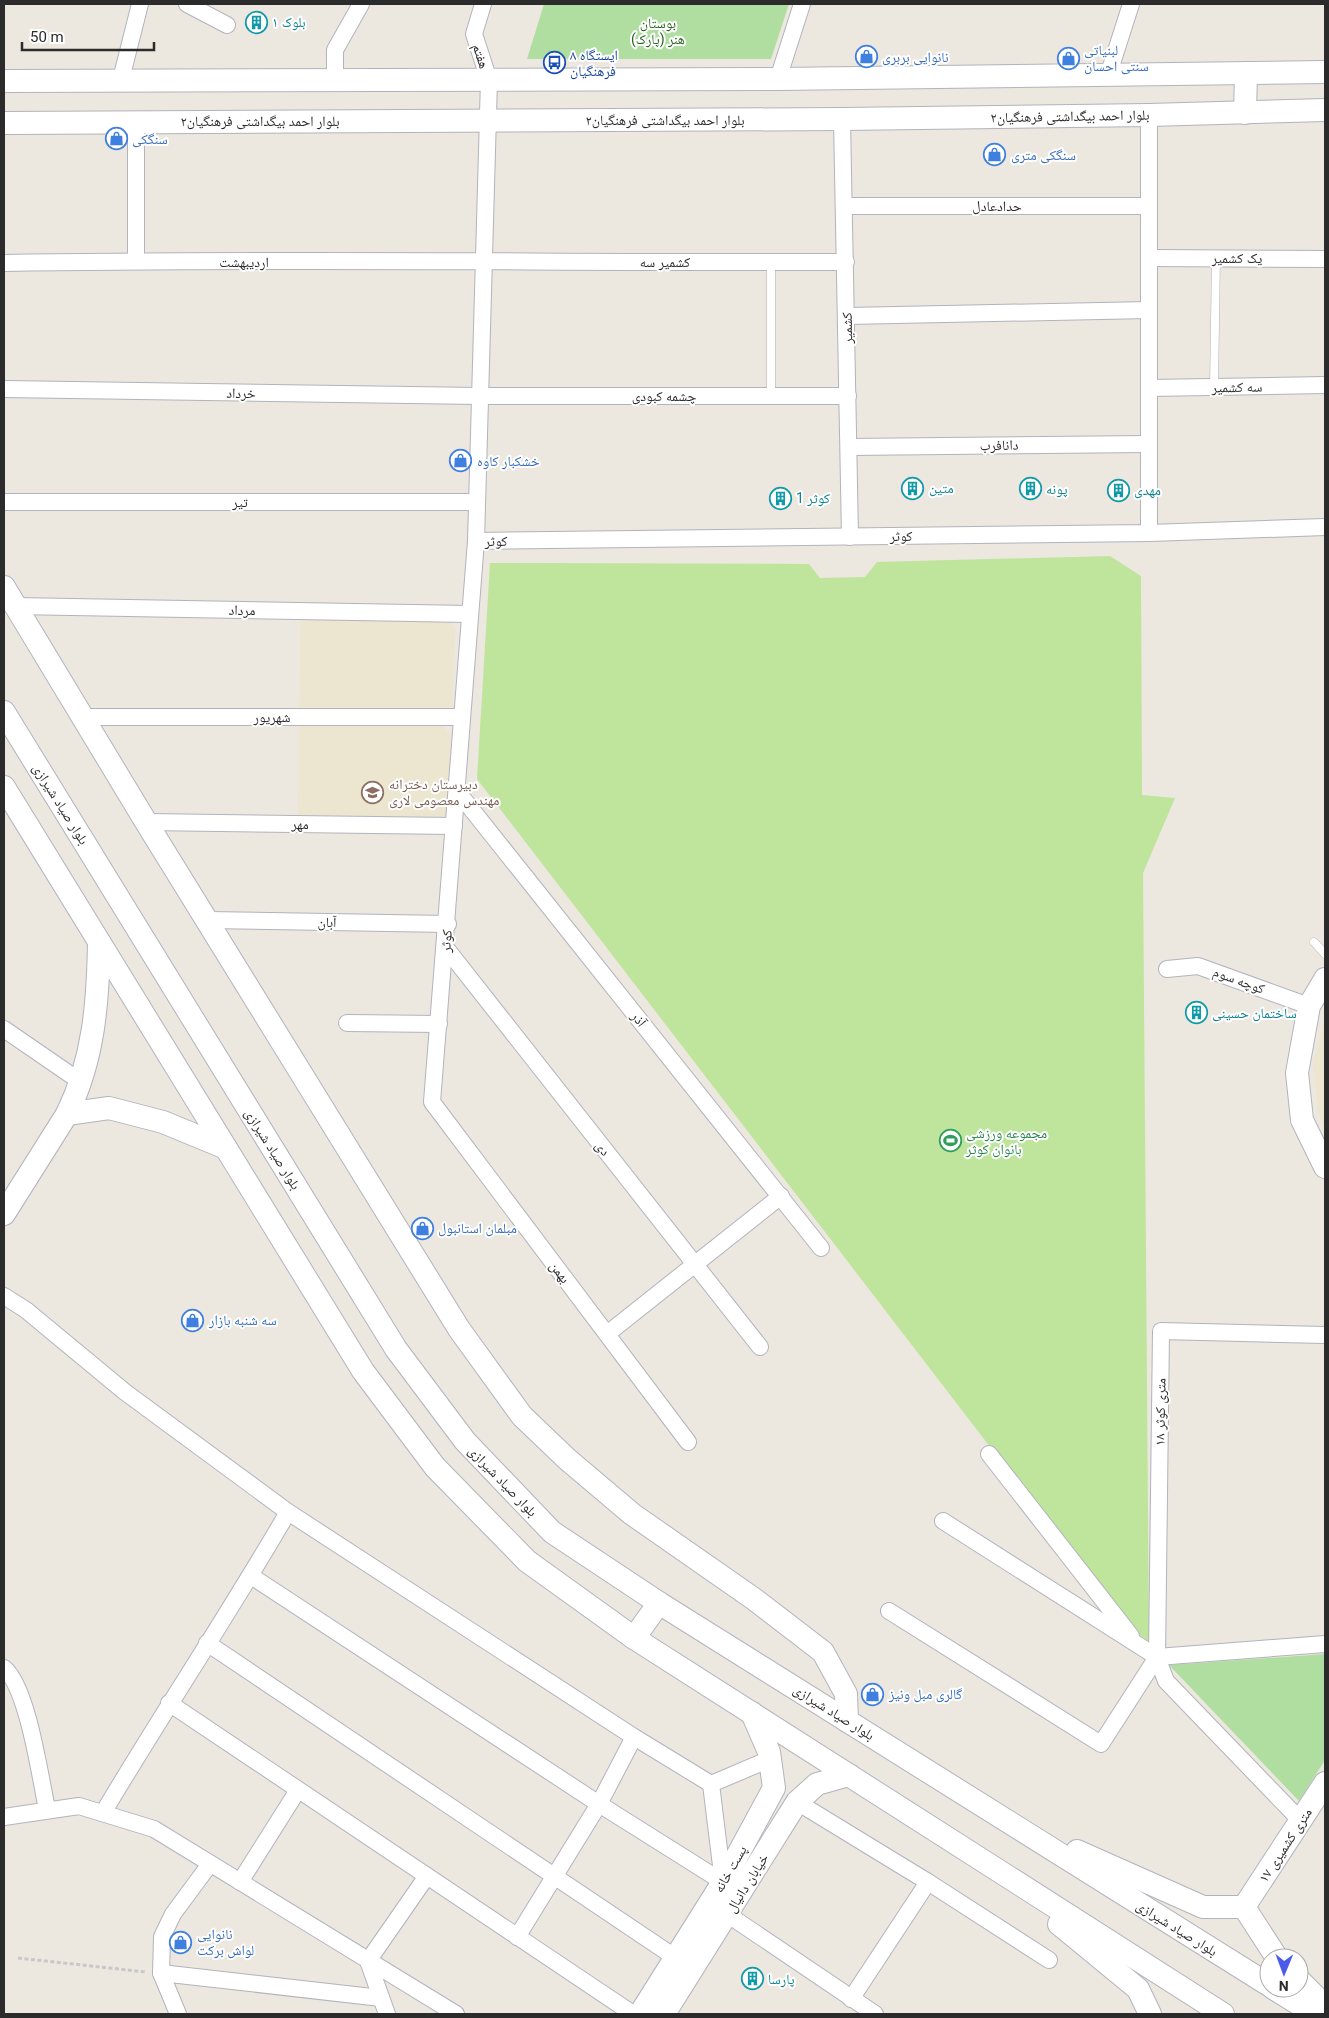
<svg xmlns="http://www.w3.org/2000/svg" width="1329" height="2018" viewBox="0 0 1329 2018" font-family="Roboto,'Noto Naskh Arabic',sans-serif">
	<rect width="100%" height="100%" fill="#ece7df"/>
	<g fill="#ece5cf">
		<polygon points="301,615 447,618 455,628 452,707 299,707"/>
		<polygon points="299,724 443,726 451,735 448,817 298,815"/>
		<polygon points="1325,1019 1325,1129 1318,1112 1313,1064"/>
	</g>
	<g fill="#afdea0">
		<polygon points="544,4 789,4 771,59 527,59"/>
		<polygon points="1325,1654 1325,1760 1299,1801 1169,1665"/>
	</g>
	<polygon fill="#bfe49c" points="1110,556 1141,576 1142,795 1175,798 1143,873 1149,1641 1130,1629 477,779 490,563 809,564 820,578 865,577 877,562"/>
	<g fill="none" stroke-linecap="round" stroke-linejoin="round">
		<defs>
			<g id="lane">
				<polyline points="771,262 771,395"/>
				<polyline points="1214,387 1216,258"/>
				<polyline points="1314,942 1325,954"/>
			</g>
			<g id="street">
				<polyline points="187,4 227,25"/>
				<polyline points="483,4 474,34 489,80 476,541 432,1102 688,1442"/>
				<polyline points="1108,76 1131,4"/>
				<polyline points="121,79 140,4"/>
				<polyline points="778,79 802,4"/>
				<polyline points="335,80 335,50 361,4"/>
				<polyline points="842,119 850,537"/>
				<polyline points="136,122 136,261"/>
				<polyline points="844,206 1149,206"/>
				<polyline points="1149,258 1325,259"/>
				<path d="M4,263C284,258 565,263 846,262"/>
				<polyline points="847,316 1149,310"/>
				<polyline points="1149,388 1325,385"/>
				<polyline points="4,389 479,396 848,396"/>
				<polyline points="849,447 1149,444"/>
				<polyline points="4,502 477,502"/>
				<polyline points="1149,533 1149,115"/>
				<polyline points="476,541 1149,533 1325,527"/>
				<polyline points="15,606 469,614"/>
				<polyline points="82,717 462,717"/>
				<polyline points="457,791 821,1248"/>
				<polyline points="146,822 454,826"/>
				<polyline points="207,920 448,924"/>
				<polyline points="446,948 760,1347"/>
				<polyline points="1167,969 1198,966 1309,1006"/>
				<polyline points="347,1023 439,1024"/>
				<polyline points="4,1029 81,1082"/>
				<polyline points="4,1296 26,1310 125,1392 288,1512 634,1737 711,1784 723,1882"/>
				<polyline points="607,1334 781,1196"/>
				<polyline points="989,1454 1131,1636"/>
				<polyline points="943,1521 1157,1657 1166,1681 1301,1821"/>
				<polyline points="251,1576 599,1804 723,1882"/>
				<polyline points="889,1611 1101,1744 1157,1657"/>
				<polyline points="207,1643 676,1958"/>
				<polyline points="1157,1657 1161,1331 1325,1335"/>
				<polyline points="1157,1657 1325,1644"/>
				<path d="M4,1668C28,1688 40,1777 47,1809"/>
				<polyline points="169,1703 633,2014"/>
				<polyline points="711,1784 770,1759"/>
				<polyline points="797,1802 928,1882 1049,1960"/>
				<path d="M103,1813C163,1712 229,1614 288,1512"/>
				<polyline points="4,1817 79,1806 154,1829 456,2014"/>
				<polyline points="240,1882 298,1790"/>
				<polyline points="727,1914 875,2014"/>
				<polyline points="517,1937 599,1804 634,1737"/>
				<polyline points="161,1973 381,1998"/>
				<polyline points="851,1999 928,1882"/>
				<polyline points="178,2014 161,1973 162,1937 173,1914 210,1864"/>
				<polyline points="387,2014 368,1961 427,1876"/>
			</g>
			<g id="secondary">
				<polyline points="4,81 778,79 1325,72"/>
				<polyline points="1245,113 1246,73"/>
				<polyline points="4,123 842,119 1149,115 1325,110"/>
				<polyline points="4,587 146,822 459,1329 522,1416 567,1459 632,1514 754,1599 823,1652 846,1694 847,1721"/>
				<polyline points="4,712 396,1349 465,1441 552,1532 659,1603 1269,1985"/>
				<polyline points="4,787 363,1371 435,1467 527,1561 634,1638 1223,2014"/>
				<path d="M99,942C98,1002 94,1059 67,1114L109,1108L163,1122L226,1148"/>
				<polyline points="1325,979 1309,1006 1297,1073 1302,1120 1325,1167"/>
				<polyline points="4,1214 67,1114"/>
				<polyline points="634,1638 659,1603"/>
				<polyline points="1077,1851 1203,1907 1244,1907"/>
				<polyline points="1244,1907 1325,1783"/>
				<polyline points="1244,1907 1277,1958"/>
				<polyline points="1059,1924 1138,1989 1150,2014"/>
				<polyline points="1299,1980 1325,2006"/>
				<polyline points="1273,1988 1315,2014"/>
				<polyline points="640,2014 723,1882 774,1788 769,1752 752,1713"/>
				<polyline points="664,2014 797,1802 817,1784 849,1775"/>
			</g>
		</defs>
		<use href="#lane" stroke="#b2b3bd" stroke-width="9"/>
		<use href="#street" stroke="#b2b3bd" stroke-width="18"/>
		<use href="#secondary" stroke="#b2b3bd" stroke-width="24"/>
		<polyline stroke="#c8c8c8" stroke-width="3" stroke-dasharray="4 2.5" stroke-linecap="butt" points="18,1958 146,1972"/>
		<use href="#lane" stroke="#fff" stroke-width="8"/>
		<use href="#street" stroke="#fff" stroke-width="16"/>
		<use href="#secondary" stroke="#fff" stroke-width="22"/>
	</g>
	<defs>
		<symbol id="building-ring" viewBox="-11 -11 22 22"><circle r="9.5" fill="#fff" stroke="#0f9aa8" stroke-width="1.5"/><path d="M-4-6H4V6H1V3H-1V6H-4ZM-2.5-4.3h1.7v1.8h-1.7ZM.8-4.3h1.7v1.8H.8ZM-2.5-1h1.7V.8h-1.7ZM.8-1h1.7V.8H.8Z" fill="#0f9aa8"/></symbol>
		<symbol id="shop-ring" viewBox="-11 -11 22 22"><circle r="9.5" fill="#fff" stroke="#3f7fe0" stroke-width="1.5"/><path d="M-5-2.5h2.3a2.7 3.5 0 0 1 5.4 0H5L5.5 6h-11ZM-1.5-2.5h3a1.5 2.3 0 0 0-3 0Z" fill="#3f7fe0"/></symbol>
		<symbol id="bus-ring" viewBox="-11 -11 22 22"><circle r="9.5" fill="#fff" stroke="#1a4fb4" stroke-width="1.5"/><path d="M-5-6H5V4H4V6H2V4H-2V6H-4V4H-5ZM-3.5-4V0h7V-4ZM-3.5 1.2v1.5H-2V1.2ZM2 1.2v1.5H3.5V1.2Z" fill="#1a4fb4"/></symbol>
		<symbol id="school-ring" viewBox="-11 -11 22 22"><circle r="9.5" fill="#fff" stroke="#8d6e63" stroke-width="1.5"/><path d="M0-5L7-2L0 1L-7-2ZM-4 1L0 2.5L4 1V4Q0 6-4 4Z" fill="#8d6e63"/></symbol>
		<symbol id="stadium-ring" viewBox="-11 -11 22 22"><circle r="9.5" fill="#fff" stroke="#2e9e5b" stroke-width="1.5"/><path d="M0-5a6.5 5 0 1 0 0 10a6.5 5 0 1 0 0-10ZM-3.5-1.8h7v3.6h-7Z" fill="#2e9e5b"/></symbol>
	</defs>
	<g fill-rule="evenodd">
		<use href="#building-ring" x="244" y="10" width="25" height="25"/>
		<use href="#shop-ring" x="854" y="44" width="25" height="25"/>
		<use href="#shop-ring" x="1056" y="46" width="25" height="25"/>
		<use href="#bus-ring" x="542" y="50" width="25" height="25"/>
		<use href="#shop-ring" x="104" y="126" width="25" height="25"/>
		<use href="#shop-ring" x="982" y="142" width="25" height="25"/>
		<use href="#shop-ring" x="448" y="448" width="25" height="25"/>
		<use href="#building-ring" x="900" y="476" width="25" height="25"/>
		<use href="#building-ring" x="1018" y="476" width="25" height="25"/>
		<use href="#building-ring" x="1106" y="478" width="25" height="25"/>
		<use href="#building-ring" x="768" y="486" width="25" height="25"/>
		<use href="#school-ring" x="360" y="780" width="25" height="25"/>
		<use href="#building-ring" x="1184" y="1000" width="25" height="25"/>
		<use href="#stadium-ring" x="938" y="1128" width="25" height="25"/>
		<use href="#shop-ring" x="410" y="1216" width="25" height="25"/>
		<use href="#shop-ring" x="180" y="1308" width="25" height="25"/>
		<use href="#shop-ring" x="860" y="1682" width="25" height="25"/>
		<use href="#shop-ring" x="168" y="1930" width="25" height="25"/>
		<use href="#building-ring" x="740" y="1966" width="25" height="25"/>
	</g>
	<g text-anchor="middle" dominant-baseline="central" stroke-width="4" stroke-linejoin="round" paint-order="stroke">
		<g font-size="14" fill="#0d838f" stroke="#fff" text-anchor="start">
			<text x="272" y="22">بلوک ۱</text>
			<text x="929" y="488">متین</text>
			<text x="1046" y="489">پونه</text>
			<text x="1134" y="490">مهدی</text>
			<text x="796" y="498">کوثر 1</text>
			<text x="1212" y="1013">ساختمان حسینی</text>
			<text x="768" y="1979">پارسا</text>
		</g>
		<g font-size="14" fill="#286320" stroke="#fff">
			<text x="658" y="23">بوستان<tspan x="658" dy="16">(پارک) هنر</tspan></text>
		</g>
		<g font-size="14" fill="#366cbe" stroke="#fff" text-anchor="start">
			<text x="1084" y="50">لبنیاتی<tspan x="1084" dy="16">سنتی احسان</tspan></text>
			<text x="882" y="57">نانوایی بربری</text>
			<text x="132" y="139">سنگکی</text>
			<text x="1011" y="155">سنگکی متری</text>
			<text x="477" y="461">خشکبار کاوه</text>
			<text x="438" y="1228">مبلمان استانبول</text>
			<text x="209" y="1320">سه شنبه بازار</text>
			<text x="889" y="1694">گالری مبل ونیز</text>
			<text x="197" y="1934">نانوایی<tspan x="197" dy="16">لواش برکت</tspan></text>
		</g>
		<g font-size="14" fill="#164399" stroke="#fff" text-anchor="start">
			<text x="570" y="55">ایستگاه ۸<tspan x="570" dy="16">فرهنگیان</tspan></text>
		</g>
		<g font-size="14" fill="#2b2b2b" stroke="#fff">
			<text transform="translate(481 56) rotate(72)">هفتم</text>
			<text transform="translate(1070 116) rotate(-1)">بلوار احمد بیگداشتی فرهنگیان۲</text>
			<text x="665" y="120">بلوار احمد بیگداشتی فرهنگیان۲</text>
			<text x="260" y="121">بلوار احمد بیگداشتی فرهنگیان۲</text>
			<text x="997" y="206">حدادعادل</text>
			<text x="1237" y="258">یک کشمیر</text>
			<text x="244" y="262">اردیبهشت</text>
			<text x="665" y="262">کشمیر سه</text>
			<text transform="translate(847 328) rotate(-91)">کشمیر</text>
			<text transform="translate(1237 387) rotate(-1)">سه کشمیر</text>
			<text transform="translate(241 393) rotate(1)">خرداد</text>
			<text x="664" y="396">چشمه کبودی</text>
			<text transform="translate(999 445) rotate(-1)">دانافرب</text>
			<text x="240" y="502">تیر</text>
			<text transform="translate(901 536) rotate(-1)">کوثر</text>
			<text transform="translate(496 541) rotate(-1)">کوثر</text>
			<text transform="translate(242 610) rotate(1)">مرداد</text>
			<text x="272" y="717">شهریور</text>
			<text transform="translate(61 804) rotate(58)">بلوار صیاد شیرازی</text>
			<text transform="translate(300 824) rotate(1)">مهر</text>
			<text transform="translate(327 922) rotate(1)">آبان</text>
			<text transform="translate(446 941) rotate(-86)">کوثر</text>
			<text transform="translate(1239 980) rotate(20)">کوچه سوم</text>
			<text transform="translate(639 1019) rotate(51)">آذر</text>
			<text transform="translate(603 1148) rotate(52)">دی</text>
			<text transform="translate(273 1149) rotate(58)">بلوار صیاد شیرازی</text>
			<text transform="translate(560 1272) rotate(53)">بهمن</text>
			<text transform="translate(1160 1412) rotate(-89)">۱۸ متری کوثر</text>
			<text transform="translate(503 1481) rotate(46)">بلوار صیاد شیرازی</text>
			<text transform="translate(834 1712) rotate(32)">بلوار صیاد شیرازی</text>
			<text transform="translate(1285 1845) rotate(-57)">۱۷ متری کشمیری</text>
			<text transform="translate(730 1869) rotate(-60)">پست خانه</text>
			<text transform="translate(747 1883) rotate(-58)">خیابان دانیال</text>
			<text transform="translate(1177 1928) rotate(32)">بلوار صیاد شیرازی</text>
		</g>
		<g font-size="14" fill="#785e54" stroke="#fff" text-anchor="start">
			<text x="389" y="784">دبیرستان دخترانه<tspan x="389" dy="16">مهندس معصومی لاری</tspan></text>
		</g>
		<g font-size="14" fill="#27864d" stroke="#fff" text-anchor="start">
			<text x="966" y="1133">مجموعه ورزشی<tspan x="966" dy="16">بانوان کوثر</tspan></text>
		</g>
	</g>
	<rect width="1329" height="2018" fill="none" stroke="#2b2b2b" stroke-width="10"/>
	<g transform="translate(1284 1973) rotate(181)"><circle r="24" fill="#ffffff" stroke="#aaaaaa"/>
	<path d="M0-4L9 19L0 12L-9 19Z" fill="#4c5beb"/>
	<text y="-8" font-size="14" font-weight="bold" text-anchor="middle" fill="#2b2b2b">N</text>
	</g>
	<path d="M22 42v8h132v-8" fill="none" stroke="#2b2b2b" stroke-width="2.5"/>
	<text x="30" y="42" font-size="15" fill="#2b2b2b" stroke="#ffffff" stroke-width="4" paint-order="stroke">50 m</text>
</svg>
